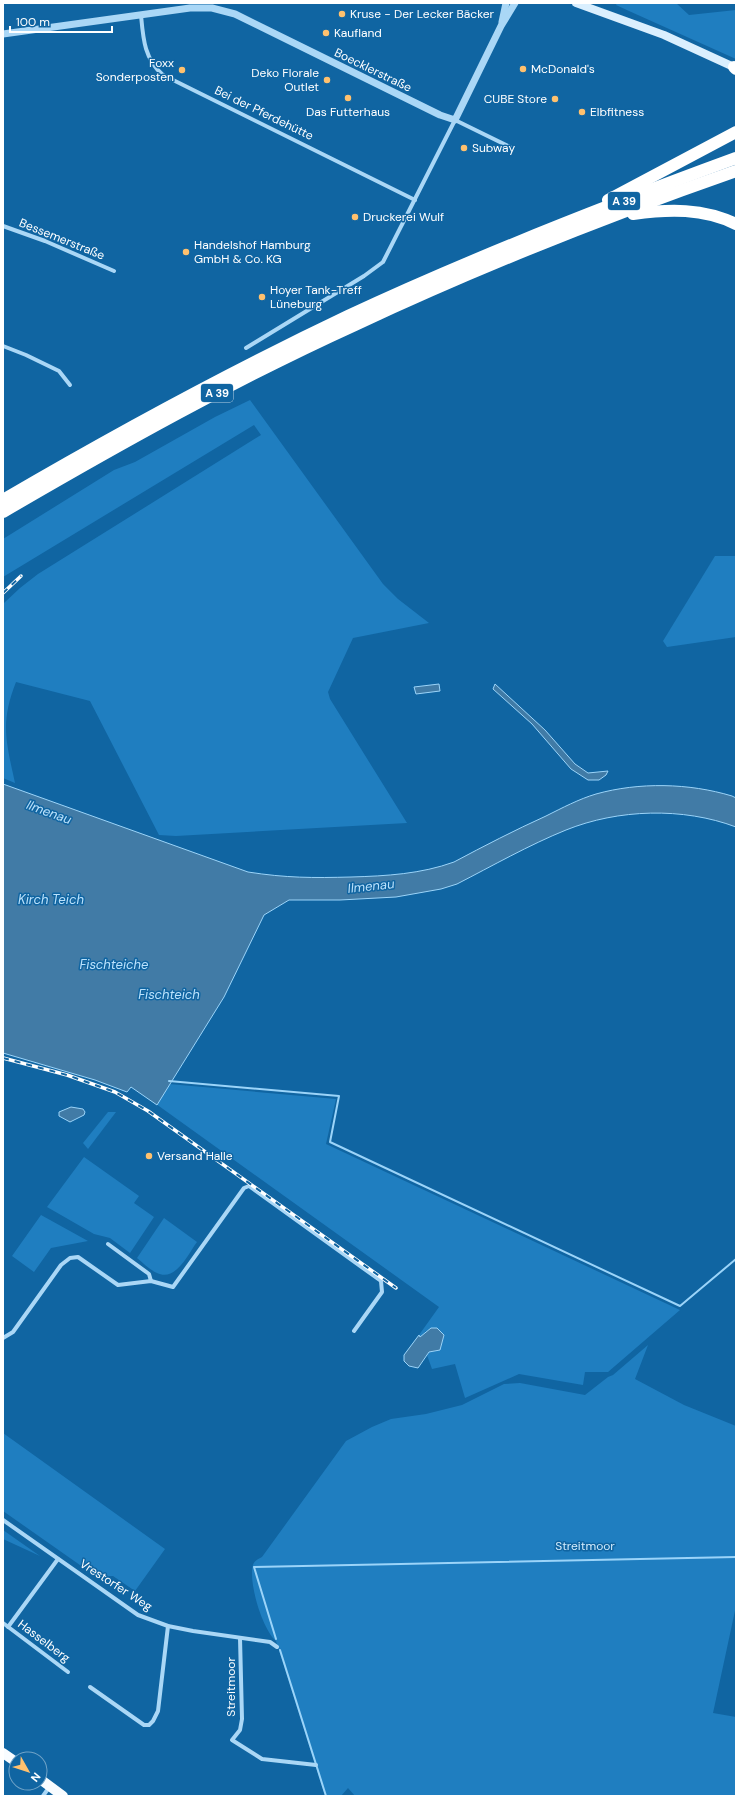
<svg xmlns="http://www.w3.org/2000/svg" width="739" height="1799" viewBox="0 0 739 1799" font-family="'DM Sans',sans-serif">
	<rect width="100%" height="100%" fill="#1065a2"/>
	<g fill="#1f7ec0">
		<polygon points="617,3 676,3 689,15 736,10 736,59 629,11 616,5"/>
		<path d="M250,400L383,584L398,599L429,623L353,638L328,692L330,699L407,823L176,836L159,835L90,701L16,682C0,723 6,741 15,783L3,778V604L20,588L38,574L261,435L254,425L3,577V539L114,470L135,462L215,417Z"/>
		<polygon points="715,556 736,556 736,637 667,647 663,641"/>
		<polygon points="263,914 169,1084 336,1099 326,1144 680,1310 608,1372 585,1372 583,1385 519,1374 465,1398 455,1364 432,1369 427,1355 429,1352 440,1350 444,1335 437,1328 426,1331 420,1338 419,1335 439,1307 131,1086 3,1022 3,1014"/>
		<polygon points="108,1112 116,1112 88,1149 83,1143"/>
		<polygon points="84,1157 139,1196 134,1203 154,1217 130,1253 110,1238 94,1234 47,1207"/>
		<polygon points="41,1215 88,1241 51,1248 34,1272 12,1256"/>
		<path d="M164,1218L197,1242C188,1254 176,1282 157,1273C150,1270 143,1263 137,1258Z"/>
		<path d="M648,1345L635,1379L684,1405L736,1426V1606L713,1713L736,1717V1796H355L348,1788L341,1796H325L276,1641C262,1629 248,1581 253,1565C254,1561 258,1559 262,1557L346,1441L372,1427L391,1419L426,1414L462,1405L504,1384L520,1383L585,1395L608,1377L613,1375Z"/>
		<polygon points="3,1433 165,1549 135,1591 113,1576 97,1577 3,1511"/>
		<polygon points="3,1530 40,1556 3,1539"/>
	</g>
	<g fill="#417ba6" stroke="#9bd4f9">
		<polygon points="439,684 440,691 416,694 414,687"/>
		<polygon points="495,684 545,730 575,764 588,773 608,771 606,775 599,780 588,780 571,769 532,724 493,689"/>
		<path d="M3,784L248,872C286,878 313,878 351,877C386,876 421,874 454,862C484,846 515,830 546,816C562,808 579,799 596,794C639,782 689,783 732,796L736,798V827C683,807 618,809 566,830C529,845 492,866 457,884L441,889L396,897L340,900H289L264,915L224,997L157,1105L131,1087L127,1092L95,1080L3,1053Z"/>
		<polygon points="71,1107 83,1109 85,1112 84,1115 70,1122 59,1116 59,1112"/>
		<polygon points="431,1328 437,1328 444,1335 440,1350 429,1352 418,1368 409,1366 404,1361 404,1355 419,1335 420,1337"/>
	</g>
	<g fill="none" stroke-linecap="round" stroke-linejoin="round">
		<g stroke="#9bd4f9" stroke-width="2">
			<polyline points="169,1081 339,1096 330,1142 680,1306 736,1259"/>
			<polyline points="276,1639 254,1567 736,1557"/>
			<polyline points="280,1650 326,1796"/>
		</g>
		<g stroke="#aad7f6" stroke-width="4">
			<path d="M141,15C143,37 144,59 163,75L415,200"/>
			<polyline points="3,226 45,241 114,271"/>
			<polyline points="3,346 26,355 59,371 70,385"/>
			<polyline points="246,348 364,276 383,262 455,120 510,147"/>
			<polyline points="108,1244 149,1274 151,1281"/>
			<polyline points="3,1338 13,1332 61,1265 70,1258 78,1257 118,1285 151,1281 173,1287 244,1188 249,1186 381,1281 382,1292 354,1331"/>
			<polyline points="3,1520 138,1615 168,1626 193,1631 270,1642 277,1647"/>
			<polyline points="3,1623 68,1672"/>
			<polyline points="8,1627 58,1559"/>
			<polyline points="240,1638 242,1719 240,1730 232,1740 262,1759 316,1765"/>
			<polyline points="90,1687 144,1725 149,1725 153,1721 158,1711 168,1626"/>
			<polyline points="43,1796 50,1786"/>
		</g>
		<g stroke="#aad7f6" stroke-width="7">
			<polyline points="502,22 506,3"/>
			<polyline points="3,34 190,8 212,8 235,14 440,115 455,120 501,26 515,3"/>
		</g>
		<polyline stroke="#daeffe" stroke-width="8" points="576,3 664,35 736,68"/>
		<g stroke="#f8fcff" stroke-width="10">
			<polyline points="3,1753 16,1762"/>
			<polyline points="40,1779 63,1796"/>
		</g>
		<g stroke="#fff" stroke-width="12">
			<polyline points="734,67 736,69"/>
			<polyline points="608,200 736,132"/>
			<path d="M633,214C669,209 703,208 736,224"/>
			<path d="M3,500C116,434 230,372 348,316C474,257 605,206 736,158"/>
			<path d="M3,512C118,445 234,380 355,325C479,267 607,216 736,171"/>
		</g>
		<defs>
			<g id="rail">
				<polyline points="3,593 21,576"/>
				<polyline points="3,1058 67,1075 115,1092 148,1111 396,1288"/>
			</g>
		</defs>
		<use href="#rail" stroke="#fff" stroke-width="3.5"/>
		<use href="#rail" stroke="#1065a2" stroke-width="2" stroke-dasharray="6" stroke-linecap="butt"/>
	</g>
	<g fill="#ffc16e" stroke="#1065a2" stroke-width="1.5">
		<circle cx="342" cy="14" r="4"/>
		<circle cx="326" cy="33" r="4"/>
		<circle cx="523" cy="69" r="4"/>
		<circle cx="182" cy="70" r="4"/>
		<circle cx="327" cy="80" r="4"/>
		<circle cx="348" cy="98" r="4"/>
		<circle cx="555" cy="99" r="4"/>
		<circle cx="582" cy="112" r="4"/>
		<circle cx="464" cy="148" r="4"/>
		<circle cx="355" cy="217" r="4"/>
		<circle cx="186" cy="252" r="4"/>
		<circle cx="262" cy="297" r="4"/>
		<circle cx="149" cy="1156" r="4"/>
	</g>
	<g text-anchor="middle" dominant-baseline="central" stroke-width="3" stroke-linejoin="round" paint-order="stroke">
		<g fill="#1065a2" stroke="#b7d1e3" stroke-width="1">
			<rect x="608" y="192" width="32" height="18" rx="3"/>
			<rect x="201" y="384" width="32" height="18" rx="3"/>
		</g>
		<g font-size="11" font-weight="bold" fill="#fff">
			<text x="624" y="201">A 39</text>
			<text x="217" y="393">A 39</text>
		</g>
		<g font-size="12" fill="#fff" stroke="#1065a2" text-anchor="start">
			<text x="350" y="14">Kruse - Der Lecker Bäcker</text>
			<text x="334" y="33">Kaufland</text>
			<text x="174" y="63" text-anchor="end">Foxx<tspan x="174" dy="14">Sonderposten</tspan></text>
			<text x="531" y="69">McDonald's</text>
			<text x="319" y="73" text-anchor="end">Deko Florale<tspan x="319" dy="14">Outlet</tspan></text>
			<text x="547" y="99" text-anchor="end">CUBE Store</text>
			<text x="348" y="112" text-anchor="middle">Das Futterhaus</text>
			<text x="590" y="112">Elbfitness</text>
			<text x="472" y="148">Subway</text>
			<text x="363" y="217">Druckerei Wulf</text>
			<text x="194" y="245">Handelshof Hamburg<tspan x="194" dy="14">GmbH &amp; Co. KG</tspan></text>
			<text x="270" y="290">Hoyer Tank-Treff<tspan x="270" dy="14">Lüneburg</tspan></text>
			<text x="157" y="1156">Versand Halle</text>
		</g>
		<g font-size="12" fill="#fff" stroke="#1065a2">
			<text transform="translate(373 70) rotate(26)">Boecklerstraße</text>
			<text transform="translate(264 113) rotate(26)">Bei der Pferdehütte</text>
			<text transform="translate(62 239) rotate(22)">Bessemerstraße</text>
			<text transform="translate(116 1585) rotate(33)">Vrestorfer Weg</text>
			<text transform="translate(44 1641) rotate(37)">Hasselberg</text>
			<text transform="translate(231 1687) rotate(-90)">Streitmoor</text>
		</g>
		<g font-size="12" fill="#d3edfe" stroke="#1065a2">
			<text x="585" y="1546">Streitmoor</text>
		</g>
		<g font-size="13" font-style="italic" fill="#bbe2fc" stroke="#1065a2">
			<text transform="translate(49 812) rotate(20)">Ilmenau</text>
			<text transform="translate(371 886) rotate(-6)">Ilmenau</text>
			<text x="51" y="899">Kirch Teich</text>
			<text x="114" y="964">Fischteiche</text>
			<text x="169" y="994">Fischteich</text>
		</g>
	</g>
	<rect width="739" height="1799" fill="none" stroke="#ffffff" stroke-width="8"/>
	<g transform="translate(28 1771) rotate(129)"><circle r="19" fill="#1065a2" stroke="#70a3c7"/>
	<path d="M0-3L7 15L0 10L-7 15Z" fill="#ffc16e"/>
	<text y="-6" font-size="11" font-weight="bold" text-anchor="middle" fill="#ffffff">N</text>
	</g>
	<path d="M10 26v6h102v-6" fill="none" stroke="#ffffff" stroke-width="2"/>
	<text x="16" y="26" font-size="12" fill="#ffffff" stroke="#1065a2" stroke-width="3" paint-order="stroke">100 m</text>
</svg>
